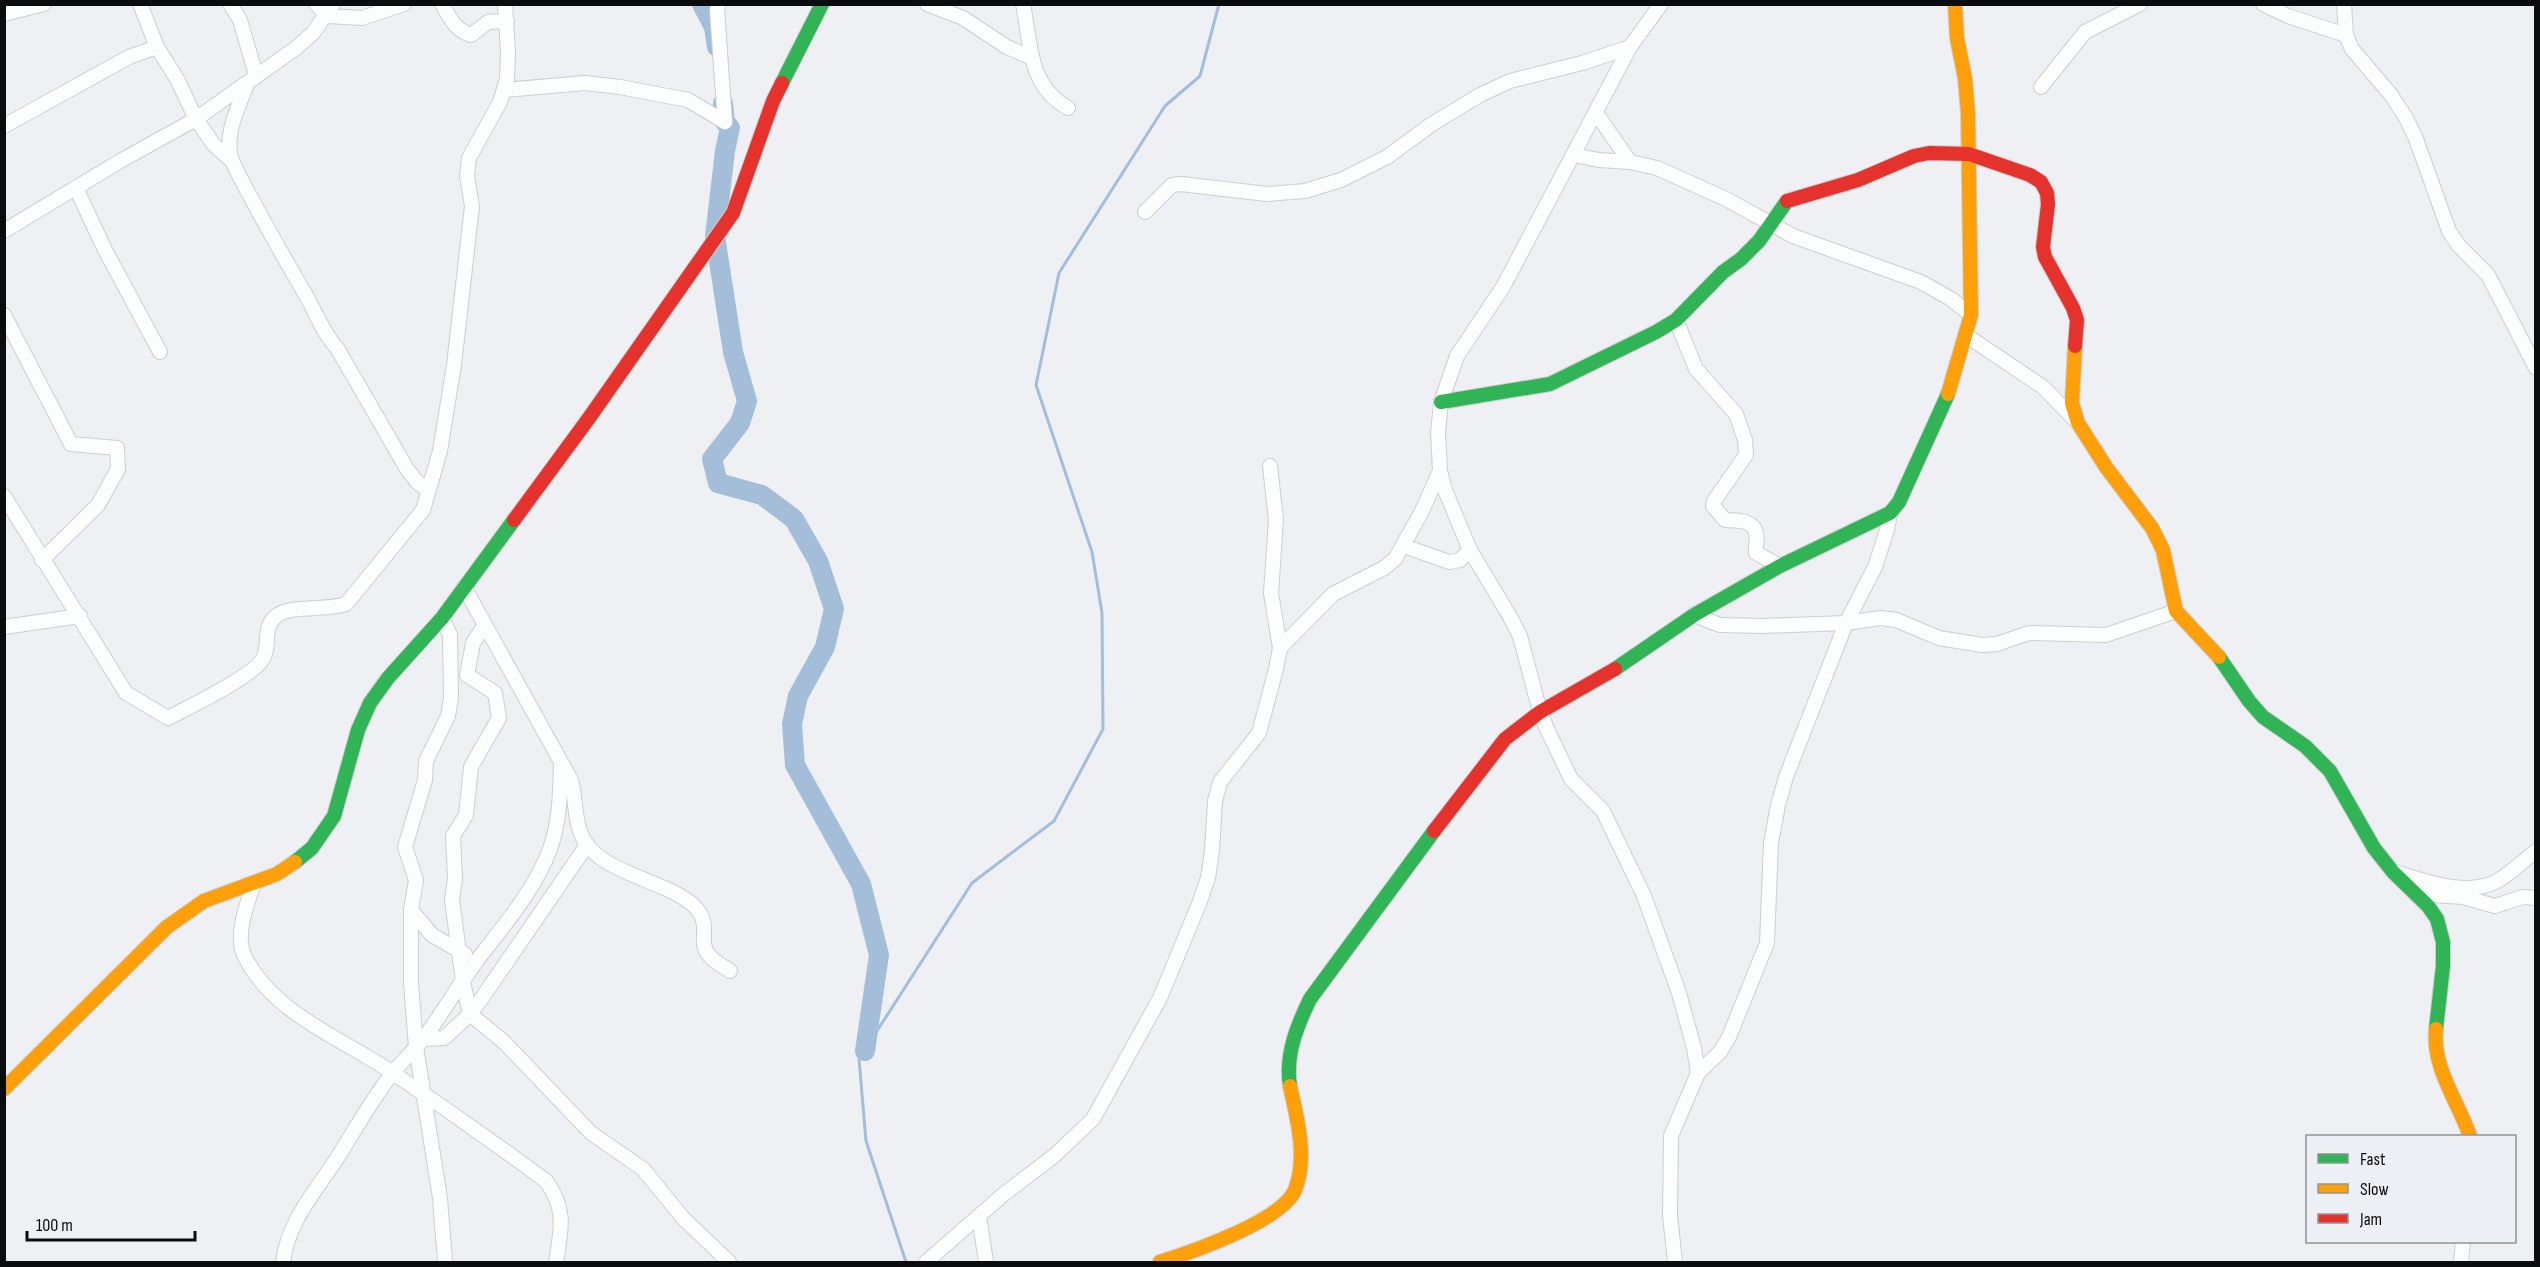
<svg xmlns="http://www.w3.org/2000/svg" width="2540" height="1267" viewBox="0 0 2540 1267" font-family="'Sofia Sans Condensed',sans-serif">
	<rect width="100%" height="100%" fill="#eef0f3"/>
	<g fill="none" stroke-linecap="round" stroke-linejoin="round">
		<polyline stroke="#a4bed9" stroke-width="3" points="906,1262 866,1141 859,1059 972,883 1054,821 1103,729 1102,613 1092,552 1036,385 1059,273 1165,106 1200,76 1219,4"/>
		<g stroke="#a4bed9" stroke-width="20">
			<polyline points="702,4 714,27 717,47"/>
			<polyline points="723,103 725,122 730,128 725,151 715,236 733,352 747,401 740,423 712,459 718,483 762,495 794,519 818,561 834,609 825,647 798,696 792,724 795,765 861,884 879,955 865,1051"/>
		</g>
		<defs>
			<g id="street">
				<polyline points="140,4 157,47 177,79 196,119 214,145 232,161"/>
				<polyline points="230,4 240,20 256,75"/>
				<polyline points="316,4 327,16 362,18 404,4"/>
				<path d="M442,4C450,18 455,30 471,35L488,22L507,21"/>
				<polyline points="927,4 963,18 1007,47 1032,58"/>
				<path d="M1023,4C1031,44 1028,86 1068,108"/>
				<polyline points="1661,4 1630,47 1503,287 1457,356 1441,402 1438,433 1440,471 1445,490 1470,550 1509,615 1520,636 1540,712 1547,729 1571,779 1603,811 1644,896 1679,993 1694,1048 1698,1073 1671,1136 1670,1215 1675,1262"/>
				<polyline points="2263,4 2288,16 2346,35"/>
				<polyline points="2344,4 2346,35 2352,49 2391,95 2406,118 2416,139 2449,231 2459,246 2488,275 2536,368"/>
				<polyline points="4,14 44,4"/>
				<path d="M248,82C239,106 223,135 232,161C254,206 279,249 304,292C315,310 322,332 337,348L407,469L417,482L428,490"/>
				<polyline points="2041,87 2085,32 2140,4"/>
				<polyline points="504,90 585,83 620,87 688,100 725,122 717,10 719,4"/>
				<polyline points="1596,113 1630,162"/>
				<polyline points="4,126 129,57 157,47"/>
				<polyline points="1574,155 1599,160 1630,162 1657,168 1726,199 1793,236 1921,282 1951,299 1971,315"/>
				<polyline points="76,188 104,248 160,352"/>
				<polyline points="1145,212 1172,185 1181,184 1267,194 1305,191 1341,180 1387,157 1432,124 1480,95 1510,81 1582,63 1630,47"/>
				<polyline points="4,231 122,160 196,119 296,48 313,33 333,4"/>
				<polyline points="4,315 71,444 117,448 118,469 98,505 42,560"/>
				<path d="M1676,320L1696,369L1736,414L1745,440L1746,455L1714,501L1713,506L1725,520C1736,521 1753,519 1756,533C1758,539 1755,546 1756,553L1780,566"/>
				<polyline points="1967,336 2043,387 2078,423"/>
				<path d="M4,496L126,693L168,718C189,707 250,678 262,660C271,648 262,629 275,617C288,604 327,611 346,604L423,510L440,451L454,365L472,206L467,176L469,158L500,102L507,79L508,52L505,4"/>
				<polyline points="1404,546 1449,562 1460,560 1470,550"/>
				<path d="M464,587L571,780C576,798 574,817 581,834C596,873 663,879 692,904C714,923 697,939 708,954C714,962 723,966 730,971"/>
				<polyline points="1694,615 1720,625 1762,626 1846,623 1881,618 1896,620 1939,638 1982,645 1997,644 2029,633 2106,635 2176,611"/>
				<polyline points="442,618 450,635 451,698 448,716 426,761 425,780 405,847 416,880 411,910 411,983 416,1047 440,1198 445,1262"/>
				<polyline points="485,625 473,643 467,675 495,693 499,718 471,767 466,815 453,836 455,878 452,900 463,982 470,1014 504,1042 591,1133 643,1169 683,1218 729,1262"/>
				<polyline points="4,627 80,616"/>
				<polyline points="1280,648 1333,594 1384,568 1395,559 1421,513 1440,471"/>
				<path d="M2395,872C2425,881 2469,898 2499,880C2512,872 2523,861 2536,851"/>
				<path d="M254,884C247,903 235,935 244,955C272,1014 342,1038 393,1073C445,1108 496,1144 546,1181C567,1209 561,1230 556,1262"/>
				<polyline points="2418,894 2463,897 2495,906 2523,897 2536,898"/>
				<polyline points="411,910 432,935 465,954"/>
				<polyline points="423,1039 444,1038 470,1014 482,998 587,845"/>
				<polyline points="1698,1073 1720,1052 1729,1037 1767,943 1771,843 1778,805 1786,777 1846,623 1875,567 1887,530 1890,513"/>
				<polyline points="979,1216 986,1262"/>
				<path d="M283,1262C288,1220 317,1190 339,1155C356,1128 371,1101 391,1075C401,1062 414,1051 424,1038C443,1012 459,985 478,959C505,924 534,891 550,849C560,821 560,793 561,764"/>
				<polyline points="926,1262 1004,1194 1054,1156 1093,1119 1160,998 1199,904 1208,878 1212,851 1215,801 1220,782 1259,733 1276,669 1280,648 1271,593 1276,520 1270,466"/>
				<polyline points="2461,1262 2463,1242"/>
			</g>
			<g id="fast">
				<polyline points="782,83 822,4"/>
				<polyline points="1441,402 1550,384 1656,332 1676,320 1723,272 1741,259 1759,241 1787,201"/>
				<polyline points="2219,657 2249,701 2263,717 2305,746 2330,771 2374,848 2393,872 2428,906 2437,919 2443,942 2443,966 2436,1029"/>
				<polyline points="1615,669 1694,615 1780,566 1890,513 1899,502 1948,394"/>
				<polyline points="295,862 312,848 334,816 358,730 370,703 388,678 442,618 514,520"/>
				<path d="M1290,1086C1285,1055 1297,1026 1310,999L1434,831"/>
			</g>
			<g id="slow">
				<polyline points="2075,346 2072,403 2078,423 2106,467 2152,528 2163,550 2176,611 2219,657"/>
				<polyline points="1948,394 1971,315 1968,113 1965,78 1957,38 1955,4"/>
				<path d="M2436,1029C2432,1068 2458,1101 2470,1136"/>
				<polyline points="4,1089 167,927 204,901 277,874 295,862"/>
				<path d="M1160,1262C1192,1252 1282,1221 1295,1190C1308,1158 1297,1118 1290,1086"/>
			</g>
			<g id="jam">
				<polyline points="1787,201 1858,180 1914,156 1929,153 1969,154 2030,175 2041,182 2047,193 2048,204 2043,247 2045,257 2073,308 2077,320 2075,346"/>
				<polyline points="514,520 589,418 733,213 773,101 782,83"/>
				<polyline points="1434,831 1505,739 1540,712 1615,669"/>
			</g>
		</defs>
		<use href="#street" stroke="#ccced0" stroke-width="16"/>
		<use href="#fast" stroke="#ccced0" stroke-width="16"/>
		<use href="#slow" stroke="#ccced0" stroke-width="16"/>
		<use href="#jam" stroke="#ccced0" stroke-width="16"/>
		<use href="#street" stroke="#fcfdfd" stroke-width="14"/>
		<use href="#fast" stroke="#30b455" stroke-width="14"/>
		<use href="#slow" stroke="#ff9f0a" stroke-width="14"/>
		<use href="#jam" stroke="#e5322d" stroke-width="14"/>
	</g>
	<rect width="2540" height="1267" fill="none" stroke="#0a0c0d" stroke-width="12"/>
	<rect x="2306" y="1135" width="210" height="108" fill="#ecf0f5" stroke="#929598" stroke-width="1.5"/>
	<rect x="2318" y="1154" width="30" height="9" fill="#30b455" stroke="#929598" stroke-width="1.5"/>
	<text x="2360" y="1165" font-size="18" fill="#0a0c0d">Fast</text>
	<rect x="2318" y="1184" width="30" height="9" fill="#ff9f0a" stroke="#929598" stroke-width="1.5"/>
	<text x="2360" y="1195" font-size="18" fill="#0a0c0d">Slow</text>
	<rect x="2318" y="1214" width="30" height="9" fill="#e5322d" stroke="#929598" stroke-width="1.5"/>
	<text x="2360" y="1225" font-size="18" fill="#0a0c0d">Jam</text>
	<path d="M27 1231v9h168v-9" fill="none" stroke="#0a0c0d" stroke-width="3"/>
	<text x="36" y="1231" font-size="18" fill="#0a0c0d" stroke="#ecf0f5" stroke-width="4.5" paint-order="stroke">100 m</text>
</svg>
